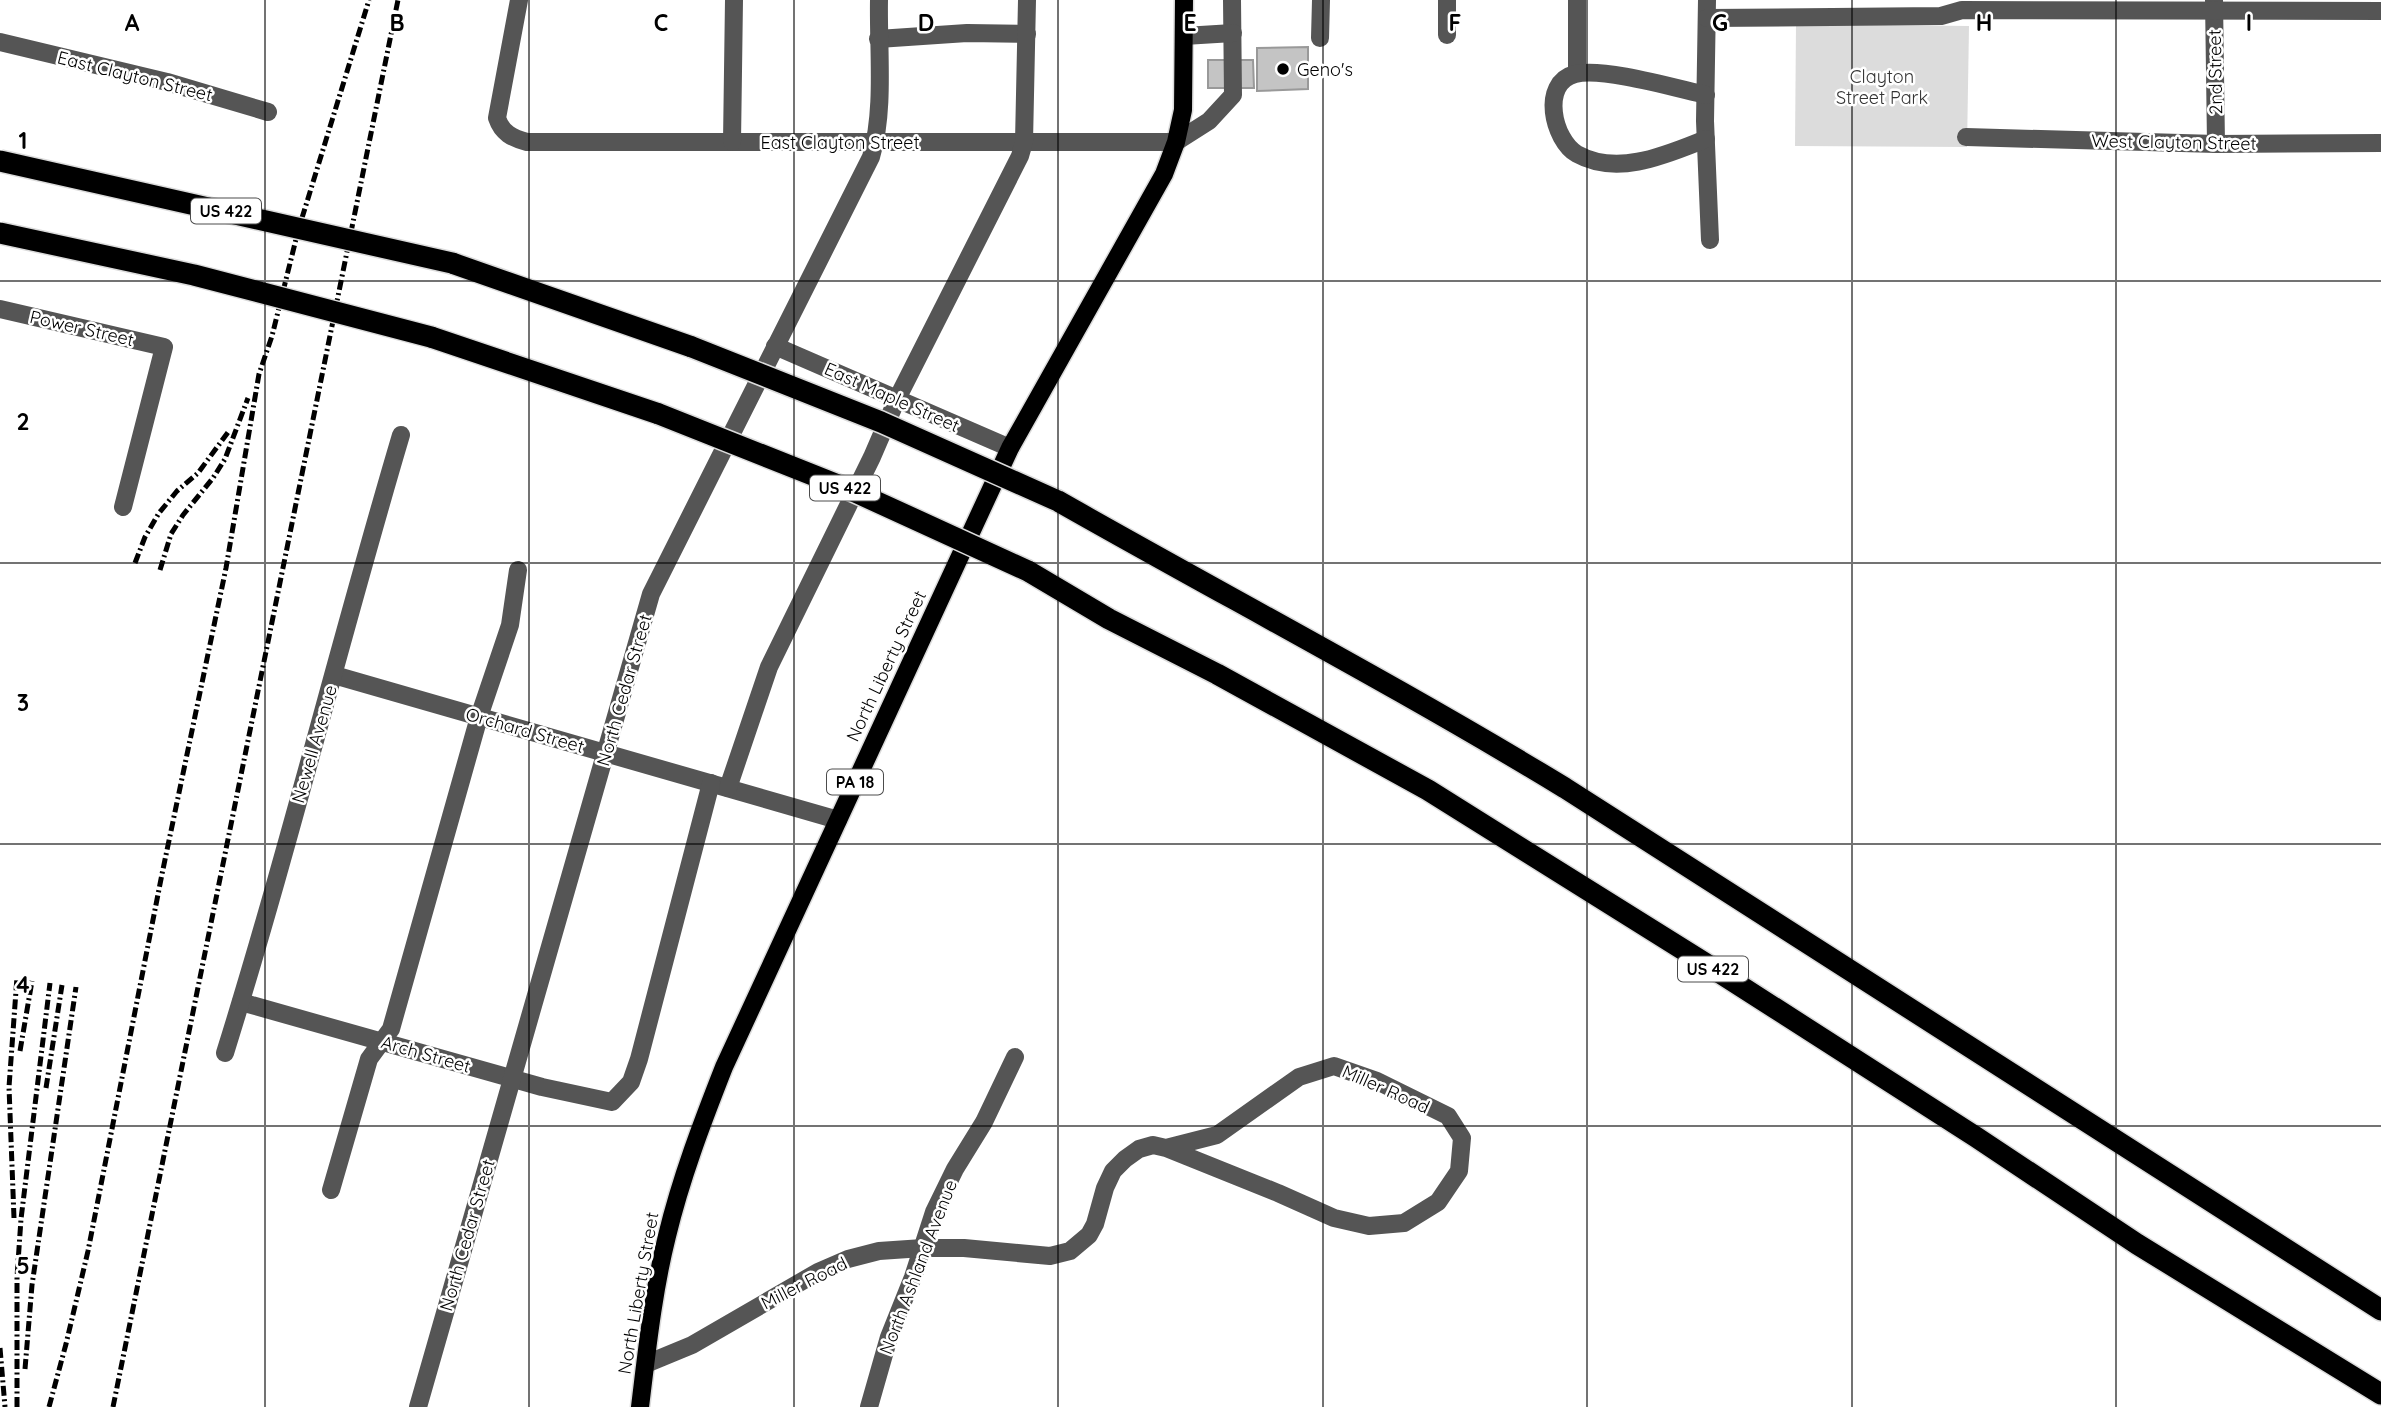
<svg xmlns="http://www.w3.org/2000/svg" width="2381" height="1407" viewBox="0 0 2381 1407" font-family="Quicksand,sans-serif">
	<rect width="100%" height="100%" fill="#fff"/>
	<polygon fill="#dcdcdc" points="1796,24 1969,26 1967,147 1795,146"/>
	<g fill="#c4c4c4" stroke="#999" stroke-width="2">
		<polygon points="1308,47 1308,89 1257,91 1257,48"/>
		<polygon points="1208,60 1253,60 1254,88 1208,88"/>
	</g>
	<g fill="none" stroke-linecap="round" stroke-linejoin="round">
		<defs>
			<path id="major" d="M640,1407C647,1350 653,1292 667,1236C681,1178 702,1123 724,1067L1010,448L1164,174L1176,142L1183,110L1184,0"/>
			<g id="highway">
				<polyline points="452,263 692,347"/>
				<polyline points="431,337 659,414"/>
				<path d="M1058,501C1227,597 1399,687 1565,788L2381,1310"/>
				<polyline points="1028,571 1109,619 1217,674 1428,790 1703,962 1976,1137 2137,1244 2381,1394"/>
			</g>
		</defs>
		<use href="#major" stroke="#dbdbdb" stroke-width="21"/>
		<use href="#highway" stroke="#dbdbdb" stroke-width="24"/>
		<g stroke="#555" stroke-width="18">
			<path d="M519,0L497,118C502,133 512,138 527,142H1176L1209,121L1233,95L1232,0"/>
			<polyline points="1707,0 1705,121 1710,240"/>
			<polyline points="2214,0 2216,144"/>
			<polyline points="1707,18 1941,16 1962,10 2381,11"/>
			<polyline points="1447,35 1447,0"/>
			<polyline points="1184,36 1233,33"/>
			<polyline points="1320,38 1321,0"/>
			<polyline points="878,39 967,33 1027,34"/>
			<polyline points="0,42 167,82 268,112"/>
			<polyline points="1577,73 1577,0"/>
			<polyline points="1966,137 2216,144 2381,143"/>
			<path d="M1706,139C1668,154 1618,177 1577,154C1553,140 1540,83 1575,74C1603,67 1675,88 1706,95"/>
			<polyline points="732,142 734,0"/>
			<polyline points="0,309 164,347 123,507"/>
			<polyline points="775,346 1010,448"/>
			<polyline points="334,675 838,820"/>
			<polyline points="728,788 769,667 872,457 897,399 1020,156 1024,142 1027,0"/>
			<polyline points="241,1002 542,1087 612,1102 631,1082 639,1059 711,783"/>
			<path d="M225,1053C289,848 340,640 401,435"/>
			<polyline points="331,1190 369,1059 391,1029 479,717 510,625 518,570"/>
			<polyline points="646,1364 692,1345 818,1272 848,1259 879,1251 923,1248 964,1248 1050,1256 1070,1251 1089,1235 1095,1224 1105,1188 1113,1171 1125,1159 1139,1149 1153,1145 1166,1148 1217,1135 1299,1077 1334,1066 1377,1081 1448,1116 1462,1138 1459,1171 1438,1202 1404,1223 1369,1226 1334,1218 1278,1193 1166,1148"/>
			<path d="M418,1407L651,594L871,157C885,110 878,50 879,0"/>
			<polyline points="869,1407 889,1337 913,1277 934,1212 955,1169 984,1122 1015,1057"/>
		</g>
		<use href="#major" stroke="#000" stroke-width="18"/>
		<use href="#highway" stroke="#000" stroke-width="21"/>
		<g stroke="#000" stroke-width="5" stroke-dasharray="10 3.5 2 3.5" stroke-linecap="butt">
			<polyline points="135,563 145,537 159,513 177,491 198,473 229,431"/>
			<polyline points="160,570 171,534 183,515 213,478 225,459 248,398"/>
			<polyline points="20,1051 32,981"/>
			<polyline points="46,1088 62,985"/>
			<polyline points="14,1218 9,1087 17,977"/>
			<polyline points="0,1348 5,1407"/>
			<polyline points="25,1369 32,1285 76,987"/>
			<polyline points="17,1407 17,1277 21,1219 50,983"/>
			<polyline points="49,1407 66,1344 88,1251 162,874 226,568 259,374 272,336 298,231 369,0"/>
			<polyline points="113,1407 398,0"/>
		</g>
		<defs>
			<g id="highway-bridge">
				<polyline points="0,161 452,263"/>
				<polyline points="0,233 194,275 431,337"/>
				<polyline points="692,347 881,422 1058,501"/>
				<polyline points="659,414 853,491 1028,571"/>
			</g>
		</defs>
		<use href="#highway-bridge" stroke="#dbdbdb" stroke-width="24" stroke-linecap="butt"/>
		<use href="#highway-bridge" stroke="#000" stroke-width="21"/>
	</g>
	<path fill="none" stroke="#000" stroke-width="2" stroke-opacity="0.55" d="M265,0V1407M529,0V1407M794,0V1407M1058,0V1407M1323,0V1407M1587,0V1407M1852,0V1407M2116,0V1407M0,281H2381M0,563H2381M0,844H2381M0,1126H2381"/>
	<circle fill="#000" stroke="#fff" stroke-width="2.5" cx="1283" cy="69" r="7"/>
	<g text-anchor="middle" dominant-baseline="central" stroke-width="5" stroke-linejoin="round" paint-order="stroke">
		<g fill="#fff" stroke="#4c4c4c" stroke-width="2">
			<rect x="191" y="198.5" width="70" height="25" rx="5"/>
			<rect x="810" y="475.5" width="70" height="25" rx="5"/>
			<rect x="827" y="769.5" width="56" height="25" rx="5"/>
			<rect x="1678" y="956.5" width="70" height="25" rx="5"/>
		</g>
		<g font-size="16" font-weight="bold" fill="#000">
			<text x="226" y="211">US 422</text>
			<text x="845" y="488">US 422</text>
			<text x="855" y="782">PA 18</text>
			<text x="1713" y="969">US 422</text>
		</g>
		<g font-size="18" fill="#000" stroke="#fff" text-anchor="start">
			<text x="1297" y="69">Geno's</text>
		</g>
		<g font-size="18" fill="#000" stroke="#fff">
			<text transform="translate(2215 72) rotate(-91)">2nd Street</text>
			<text transform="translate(135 76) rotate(14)">East Clayton Street</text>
			<text x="840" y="142">East Clayton Street</text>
			<text transform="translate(2174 142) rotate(1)">West Clayton Street</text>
			<text transform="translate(82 328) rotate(13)">Power Street</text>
			<text transform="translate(892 397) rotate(24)">East Maple Street</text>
			<text transform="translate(886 666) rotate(-65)">North Liberty Street</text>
			<text transform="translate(624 690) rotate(-74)">North Cedar Street</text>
			<text transform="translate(525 730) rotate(16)">Orchard Street</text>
			<text transform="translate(314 744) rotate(-74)">Newell Avenue</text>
			<text transform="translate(426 1054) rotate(16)">Arch Street</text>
			<text transform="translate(1386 1089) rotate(24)">Miller Road</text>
			<text transform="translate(467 1235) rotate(-74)">North Cedar Street</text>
			<text transform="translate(918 1267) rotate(-69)">North Ashland Avenue</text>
			<text transform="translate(804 1283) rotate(-27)">Miller Road</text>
			<text transform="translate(638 1293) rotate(-80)">North Liberty Street</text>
		</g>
		<g font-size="18" fill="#333" stroke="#fff">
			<text x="1882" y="76">Clayton<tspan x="1882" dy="21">Street Park</tspan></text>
		</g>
	</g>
	<g font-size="23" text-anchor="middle" font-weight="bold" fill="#000" stroke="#fff" stroke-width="5" stroke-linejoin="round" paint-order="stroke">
		<text x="132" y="31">A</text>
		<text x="397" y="31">B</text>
		<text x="661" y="31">C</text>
		<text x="926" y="31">D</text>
		<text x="1190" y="31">E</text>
		<text x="1455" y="31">F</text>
		<text x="1720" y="31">G</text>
		<text x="1984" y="31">H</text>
		<text x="2249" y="31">I</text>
		<text x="23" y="149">1</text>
		<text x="23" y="430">2</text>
		<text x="23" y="711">3</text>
		<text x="23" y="993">4</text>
		<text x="23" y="1274">5</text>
	</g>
</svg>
